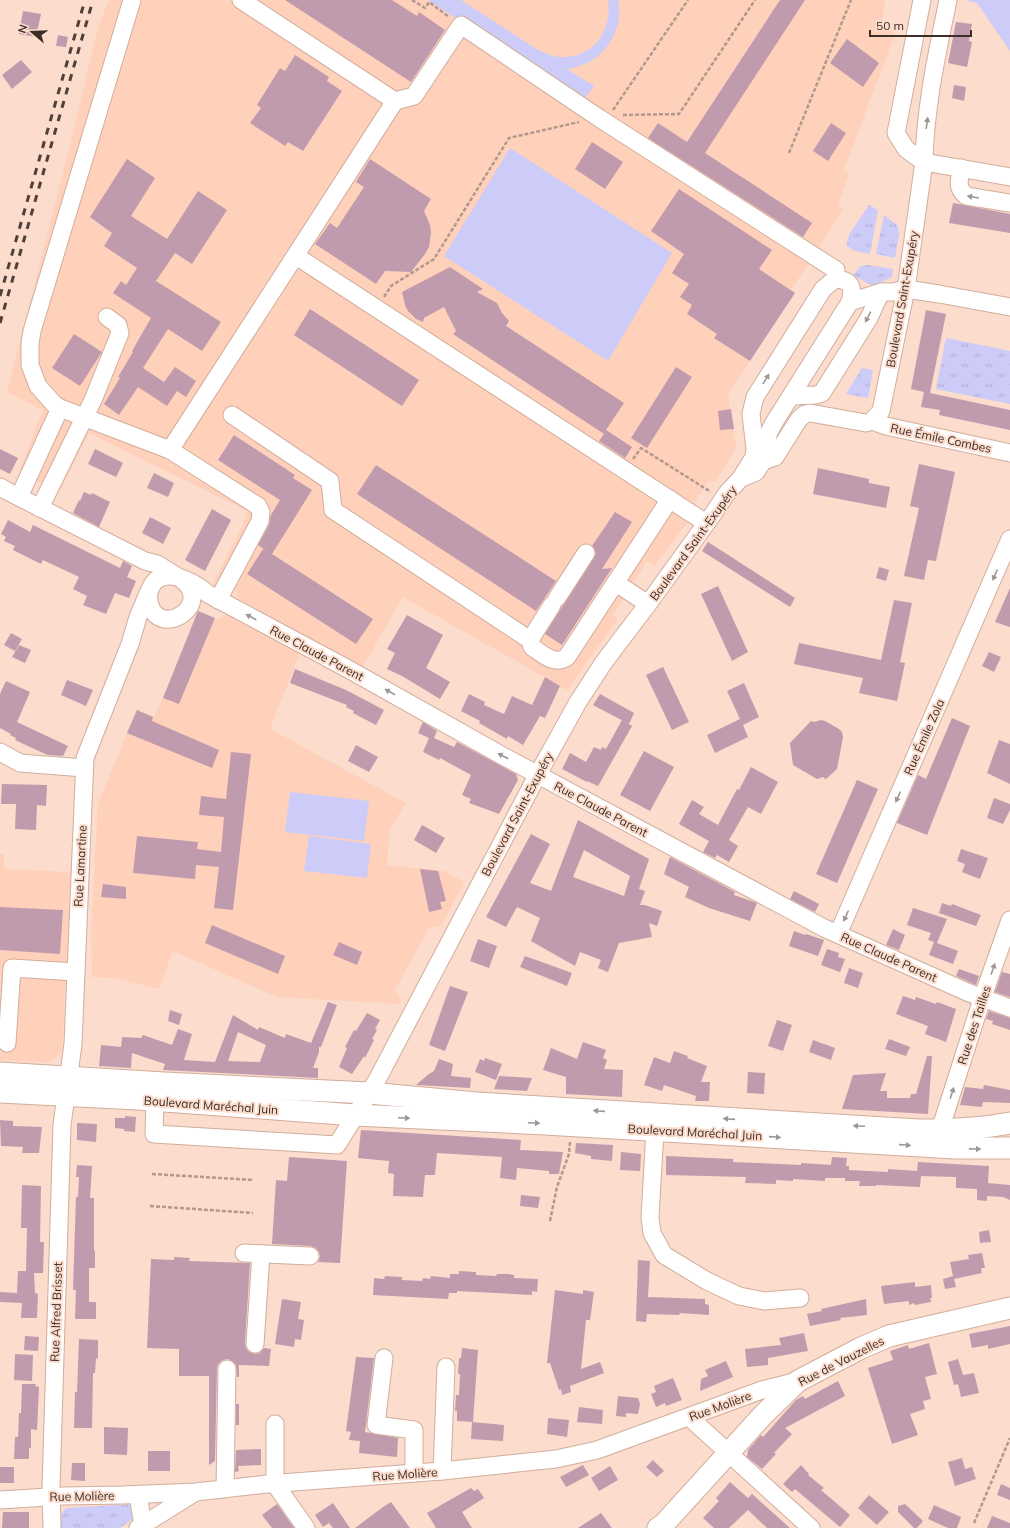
<svg xmlns="http://www.w3.org/2000/svg" width="1010" height="1528" viewBox="0 0 1010 1528" font-family="Mulish,sans-serif">
	<defs>
		<pattern id="grass-tufts" width="24" height="20" patternUnits="userSpaceOnUse"><rect width="24" height="20" fill="#cdcbf8"/><path d="M3 7l-1-3M5 7V3M7 7l1-3M15 17l-1-3M17 17v-4M19 17l1-3" fill="none" stroke="#b1afd5"/></pattern>
	</defs>
	<rect width="100%" height="100%" fill="#fbdccd"/>
	<g fill="#ffd1bb">
		<polygon points="109,0 885,0 882,22 895,34 844,170 849,174 838,204 843,208 839,216 791,290 795,292 728,394 736,447 716,481 708,481 686,516 690,519 655,565 647,561 613,615 618,619 567,690 403,597 362,668 238,601 237,592 226,586 218,585 212,586 243,525 247,511 89,433 59,492 19,472 43,410 7,392 72,137 98,27"/>
		<polygon points="198,611 219,620 223,616 229,615 300,653 270,729 406,803 390,828 387,865 445,871 464,882 441,926 429,928 395,990 402,1000 400,1004 277,997 173,951 159,989 114,978 92,977 91,928 98,803 137,710 154,717 163,698"/>
		<polygon points="0,854 4,854 4,869 71,872 62,1052 50,1063 0,1060"/>
	</g>
	<g fill="url(#grass-tufts)">
		<polygon points="869,205 878,210 870,254 852,250 846,244 850,233"/>
		<polygon points="884,215 898,226 899,235 895,258 876,254"/>
		<path d="M867,265L893,269L892,277C870,288 874,287 853,275L861,266Z"/>
		<polygon points="946,338 1010,351 1010,404 936,389"/>
		<polygon points="862,368 873,370 868,398 846,394"/>
		<path d="M134,1504L136,1517L120,1528H61C61,1521 60,1512 67,1508Z"/>
	</g>
	<g fill="#cdcbf8">
		<path d="M428,0H461L538,50C547,54 556,58 565,57C596,56 612,28 608,0H618C624,26 608,56 582,65C577,67 572,68 567,69L594,86L582,102Z"/>
		<polygon points="965,0 1010,0 1010,51 977,3"/>
		<polygon points="510,148 672,253 608,361 444,256"/>
		<polygon points="290,792 369,801 364,841 285,832"/>
		<polygon points="309,836 371,844 367,878 304,871"/>
	</g>
	<g fill="#c09bad" fill-rule="evenodd">
		<polygon points="285,0 392,0 417,16 419,12 445,30 411,82"/>
		<polygon points="780,0 805,0 705,153 812,223 803,237 648,138 658,123 687,142"/>
		<polygon points="23,11 41,14 36,37 19,34"/>
		<polygon points="956,22 972,24 969,41 972,42 967,67 948,63"/>
		<polygon points="58,35 68,37 66,47 56,46"/>
		<polygon points="847,39 879,63 863,87 830,63"/>
		<polygon points="295,55 329,77 327,81 342,91 303,151 288,142 285,146 250,123 261,108 257,105 280,68 285,71"/>
		<polygon points="21,60 32,72 12,89 2,75"/>
		<polygon points="954,85 966,87 964,101 952,98"/>
		<polygon points="831,123 846,133 828,161 813,151"/>
		<polygon points="592,142 623,162 605,189 575,169"/>
		<polygon points="127,159 155,178 131,216 167,239 198,191 227,210 192,264 175,253 156,281 221,322 202,351 168,329 143,368 164,382 175,367 196,381 186,397 177,391 167,406 138,387 119,415 104,404 120,378 118,377 133,352 132,351 151,318 113,293 121,281 126,285 137,268 104,246 112,233 90,217"/>
		<polygon points="370,159 431,199 424,211 430,225 431,233 429,247 425,254 411,272 385,271 376,284 315,244 330,223 337,228 364,187 356,182"/>
		<polygon points="679,189 772,250 759,269 795,293 750,361 714,338 717,334 687,314 692,305 680,297 689,284 672,273 684,254 651,231"/>
		<polygon points="953,203 1010,214 1010,233 949,223"/>
		<polygon points="450,267 483,289 477,292 497,303 502,313 509,321 506,326 624,403 606,430 632,447 625,458 599,441 604,434 453,334 456,331 444,307 424,318 423,322 416,319 408,311 405,305 402,292"/>
		<polygon points="310,309 419,380 402,406 294,335"/>
		<polygon points="926,310 946,314 930,393 1010,410 1010,430 939,415 940,410 921,407 924,392 911,389"/>
		<polygon points="74,334 102,352 80,386 52,368"/>
		<polygon points="676,367 692,377 647,448 631,438"/>
		<polygon points="731,409 734,429 720,430 718,411"/>
		<polygon points="234,435 295,475 293,478 312,490 272,554 373,619 356,644 247,574 263,549 267,551 258,545 269,525 271,515 280,500 218,460"/>
		<polygon points="0,449 18,458 10,474 0,469"/>
		<polygon points="95,449 123,463 116,477 88,464"/>
		<polygon points="919,464 955,472 936,561 928,560 924,580 904,576 919,508 910,506"/>
		<polygon points="376,465 556,581 536,611 357,494"/>
		<polygon points="818,468 869,479 869,483 890,487 886,508 813,494"/>
		<polygon points="154,473 174,483 168,497 147,488"/>
		<polygon points="84,492 91,495 92,493 110,502 99,527 73,513 79,500 80,501"/>
		<polygon points="212,509 231,520 205,571 185,560"/>
		<polygon points="615,512 632,522 602,569 612,568 562,645 545,634 562,607 565,603 594,558 596,553 592,546"/>
		<polygon points="150,517 171,528 163,544 142,533"/>
		<polygon points="8,520 30,532 33,525 120,568 123,561 132,566 127,577 136,581 129,598 115,593 106,614 83,605 87,596 73,589 79,577 43,560 41,564 13,550 15,546 4,541 6,537 1,534"/>
		<polygon points="708,542 795,598 790,607 702,551"/>
		<polygon points="879,567 889,570 886,581 876,578"/>
		<polygon points="718,586 748,652 732,661 701,594"/>
		<polygon points="1010,588 1010,627 995,622"/>
		<polygon points="894,600 912,603 900,662 905,663 897,701 859,693 863,678 794,664 799,643 881,660"/>
		<polygon points="198,611 215,618 179,704 163,698"/>
		<polygon points="407,615 443,635 426,668 450,682 440,699 402,676 387,669 395,653 387,649"/>
		<polygon points="11,633 22,639 15,651 4,645"/>
		<polygon points="19,645 31,650 25,663 12,657"/>
		<polygon points="989,652 1001,657 994,672 982,666"/>
		<polygon points="663,667 689,722 672,730 646,675"/>
		<polygon points="295,669 346,690 384,710 376,725 353,713 354,711 346,707 347,705 290,683"/>
		<polygon points="545,677 560,686 545,718 540,716 523,745 508,736 507,739 479,723 480,721 461,711 469,694 485,702 484,705 504,714 512,696 532,705"/>
		<polygon points="67,680 93,690 86,706 61,695"/>
		<polygon points="6,681 30,692 17,722 68,746 63,756 48,755 43,753 15,740 16,738 10,735 11,734 0,728 0,694"/>
		<polygon points="744,683 759,717 743,725 748,737 715,753 707,735 740,719 727,691"/>
		<polygon points="600,694 634,713 629,724 593,705"/>
		<polygon points="137,710 153,717 152,721 219,750 212,768 127,733"/>
		<polygon points="952,718 970,726 927,835 897,823 918,775 926,779"/>
		<polygon points="622,720 632,726 598,786 587,781 587,782 562,769 570,753 586,762 594,747 601,750 602,747 606,749"/>
		<polygon points="821,720 825,721 839,729 842,732 843,737 837,769 826,779 823,777 817,779 793,765 790,743 811,721 814,722"/>
		<polygon points="423,722 437,731 434,738 454,747 457,742 516,774 518,780 499,814 469,803 471,799 462,795 471,775 440,758 439,760 423,752 429,738 418,733"/>
		<polygon points="999,740 1010,744 1010,784 987,773"/>
		<polygon points="356,745 378,757 369,772 348,761"/>
		<polygon points="644,751 674,767 650,811 620,795"/>
		<polygon points="231,752 251,754 233,910 214,908 219,867 196,865 195,879 133,873 137,836 198,842 197,849 221,852 224,817 199,815 201,796 226,799"/>
		<polygon points="751,767 778,782 761,814 748,807 729,840 738,846 729,862 717,855 715,858 703,852 709,841 679,824 692,800 704,807 699,814 718,825 737,789 739,790"/>
		<polygon points="857,780 878,789 837,883 816,874"/>
		<polygon points="2,784 47,785 46,806 37,805 36,830 15,829 16,804 1,804"/>
		<polygon points="994,798 1010,804 1010,810 1003,824 987,818"/>
		<path d="M578,820L649,859L639,889L645,891L640,905H645L662,911L657,926L649,923L652,937L619,943L608,972L598,968L601,960L580,952L575,966L531,941L540,918L517,907L506,927L486,917L531,834L550,844L530,883L551,891ZM584,850L630,876L624,896L573,877Z"/>
		<polygon points="422,825 445,838 436,853 414,840"/>
		<polygon points="961,849 988,858 980,879 962,872 965,864 957,861"/>
		<polygon points="670,857 735,892 734,895 757,903 750,921 709,908 685,897 689,887 664,874"/>
		<polygon points="420,869 438,871 446,901 440,902 442,909 429,912"/>
		<polygon points="103,884 126,887 126,899 101,897"/>
		<polygon points="794,891 819,904 815,912 790,899"/>
		<polygon points="942,903 951,906 952,904 981,915 976,926 939,913"/>
		<polygon points="0,907 63,910 60,954 0,950"/>
		<polygon points="913,908 947,919 937,943 958,951 953,964 929,955 934,942 928,940 931,933 907,925"/>
		<polygon points="212,925 285,956 278,974 205,943"/>
		<polygon points="893,929 905,935 899,950 886,945"/>
		<polygon points="794,931 805,935 806,934 824,940 818,956 789,946"/>
		<polygon points="478,939 497,946 489,968 470,961"/>
		<polygon points="339,942 362,952 357,965 333,955"/>
		<polygon points="827,949 839,953 838,957 845,959 840,972 821,965"/>
		<polygon points="525,956 572,973 567,986 520,967"/>
		<polygon points="849,968 863,973 858,988 844,983"/>
		<polygon points="959,969 979,976 976,985 956,976"/>
		<polygon points="1002,972 1010,974 1010,997 995,992"/>
		<polygon points="450,986 468,992 445,1051 429,1045"/>
		<polygon points="903,996 915,1000 916,997 936,1004 937,1002 956,1009 946,1042 925,1034 928,1026 896,1014"/>
		<path d="M328,1002L337,1005L321,1047H319V1052L313,1068H318V1078L163,1070L165,1064L132,1053L131,1068L99,1066L101,1045L121,1047L122,1037L141,1038L143,1035L172,1045L178,1029L192,1034L184,1060L215,1062L233,1015L258,1030L259,1027L285,1038L286,1034L311,1043ZM238,1032L266,1045L260,1062L228,1061Z"/>
		<polygon points="170,1010 182,1014 179,1025 168,1021"/>
		<polygon points="989,1011 1010,1018 1010,1030 992,1024 993,1021 986,1019"/>
		<polygon points="367,1013 380,1020 375,1029 377,1030 372,1039 374,1040 365,1058 364,1056 352,1074 339,1067 347,1048 345,1047 354,1030 356,1031"/>
		<polygon points="777,1020 792,1025 783,1051 768,1046"/>
		<polygon points="889,1039 910,1047 906,1056 885,1049"/>
		<polygon points="813,1040 835,1048 831,1060 809,1052"/>
		<polygon points="583,1042 606,1050 603,1058 607,1060 604,1069 623,1070 622,1097 566,1094 566,1077 543,1070 551,1048 577,1059"/>
		<polygon points="674,1051 688,1056 687,1058 707,1066 701,1082 710,1082 709,1101 695,1101 696,1096 664,1085 662,1091 644,1085 654,1057 670,1063"/>
		<polygon points="927,1056 932,1056 928,1114 842,1109 853,1075 886,1073 880,1091 887,1091 887,1098 910,1098 911,1094 916,1094"/>
		<polygon points="485,1058 502,1064 496,1080 475,1072 480,1059 484,1061"/>
		<polygon points="439,1059 453,1064 451,1076 471,1078 470,1088 416,1085 429,1074 434,1071"/>
		<polygon points="748,1072 765,1073 764,1094 747,1093"/>
		<polygon points="499,1076 532,1078 527,1091 494,1089"/>
		<polygon points="984,1085 1010,1090 1010,1103 983,1102 982,1107 960,1105 965,1087 983,1089"/>
		<polygon points="125,1116 136,1117 135,1132 124,1131 124,1129 115,1128 115,1118 125,1118"/>
		<polygon points="0,1120 13,1121 13,1126 42,1127 39,1153 22,1153 23,1147 1,1146"/>
		<polygon points="77,1123 97,1124 96,1142 77,1140"/>
		<polygon points="361,1130 521,1140 520,1150 563,1152 559,1174 549,1174 549,1171 517,1168 516,1180 500,1178 502,1157 437,1153 435,1175 425,1175 423,1197 393,1196 394,1174 388,1173 389,1161 358,1158"/>
		<polygon points="576,1143 613,1145 612,1161 591,1159 591,1156 575,1153"/>
		<polygon points="621,1152 641,1154 640,1171 620,1170"/>
		<polygon points="666,1156 733,1159 733,1162 801,1165 801,1163 831,1165 832,1157 847,1158 846,1166 849,1166 849,1170 888,1172 888,1169 917,1171 918,1162 989,1166 988,1183 1010,1185 1010,1200 1003,1197 987,1196 987,1201 977,1200 977,1189 956,1188 956,1177 921,1176 920,1187 876,1185 876,1186 859,1186 860,1181 845,1181 845,1178 825,1178 825,1181 793,1179 793,1181 776,1180 776,1184 745,1183 746,1177 666,1175"/>
		<polygon points="289,1157 347,1161 340,1263 318,1262 320,1257 319,1252 316,1248 311,1246 272,1244 276,1180 287,1181"/>
		<polygon points="77,1165 92,1166 90,1198 94,1198 94,1251 95,1251 95,1268 89,1268 89,1302 96,1302 96,1319 75,1319 76,1290 73,1290 76,1197 78,1197 79,1177 76,1177"/>
		<polygon points="22,1185 41,1186 40,1242 44,1242 43,1273 34,1273 35,1293 38,1294 37,1318 21,1318 22,1303 0,1302 0,1292 17,1293 18,1271 26,1271 27,1228 21,1228"/>
		<polygon points="521,1195 540,1197 538,1208 520,1206"/>
		<polygon points="989,1230 991,1242 980,1243 979,1232"/>
		<polygon points="982,1253 985,1268 981,1268 982,1273 954,1279 956,1287 945,1289 943,1279 953,1276 950,1262 969,1259 968,1255"/>
		<polygon points="174,1257 190,1258 189,1261 250,1263 245,1343 246,1348 249,1352 255,1354 260,1353 264,1348 271,1349 269,1366 239,1365 239,1377 237,1377 236,1365 232,1361 228,1359 223,1360 218,1364 217,1369 215,1461 209,1465 209,1376 179,1376 179,1349 147,1348 151,1259 174,1260"/>
		<polygon points="638,1260 650,1261 648,1297 705,1299 705,1304 709,1305 709,1315 680,1313 679,1315 647,1314 646,1322 636,1321"/>
		<polygon points="459,1271 476,1272 476,1275 496,1276 497,1274 508,1274 514,1275 514,1278 538,1279 537,1292 532,1291 532,1295 457,1291 457,1293 449,1293 448,1299 373,1295 374,1278 384,1279 385,1276 402,1277 402,1280 422,1281 423,1278 430,1279 431,1276 450,1278 450,1274 459,1274"/>
		<polygon points="915,1282 915,1287 931,1285 932,1298 930,1298 931,1302 915,1305 914,1303 909,1305 909,1301 884,1304 881,1286"/>
		<polygon points="555,1290 583,1294 583,1290 594,1292 590,1320 586,1320 581,1369 600,1362 604,1373 570,1386 571,1392 562,1395 561,1389 559,1390 550,1363 547,1363"/>
		<polygon points="282,1299 301,1302 298,1319 304,1320 301,1340 295,1339 294,1347 275,1344"/>
		<polygon points="866,1299 867,1315 840,1318 841,1320 810,1326 807,1314 822,1311 821,1309"/>
		<polygon points="1010,1326 1010,1344 988,1349 988,1345 972,1348 969,1334"/>
		<polygon points="804,1333 808,1351 768,1358 768,1365 747,1367 745,1349 781,1345 779,1338"/>
		<polygon points="25,1336 39,1337 38,1351 24,1350"/>
		<polygon points="79,1339 98,1340 98,1359 96,1358 95,1373 93,1373 92,1428 74,1428 75,1392 77,1392"/>
		<polygon points="929,1343 937,1374 925,1377 931,1399 923,1401 925,1409 910,1414 918,1435 892,1444 868,1368 893,1360 890,1351 908,1345 909,1349"/>
		<polygon points="462,1348 478,1350 473,1422 457,1421 457,1411 455,1411 456,1395 459,1395 460,1374 458,1374 459,1358 461,1358"/>
		<polygon points="15,1354 33,1355 32,1381 14,1380"/>
		<polygon points="356,1357 374,1358 365,1432 398,1438 397,1457 359,1453 360,1441 349,1440 351,1432 346,1431"/>
		<polygon points="958,1359 963,1375 974,1373 979,1393 961,1397 958,1384 954,1385 948,1362"/>
		<polygon points="726,1361 733,1377 700,1391 701,1379 708,1376 705,1370"/>
		<polygon points="673,1378 682,1400 666,1406 665,1403 656,1407 651,1394 656,1392 654,1386"/>
		<polygon points="838,1381 845,1396 785,1428 792,1434 774,1453 776,1454 762,1469 747,1457 748,1450 761,1435 763,1437 796,1400 803,1396 805,1399"/>
		<polygon points="22,1384 36,1384 35,1386 39,1387 37,1430 31,1429 31,1448 29,1448 29,1459 14,1459 15,1437 18,1437 19,1413 21,1413"/>
		<polygon points="618,1396 638,1398 640,1404 638,1414 626,1413 626,1417 616,1416"/>
		<rect x="236" y="1404" width="3" height="21"/>
		<polygon points="579,1407 603,1410 602,1424 577,1422"/>
		<polygon points="548,1418 569,1420 567,1437 547,1434"/>
		<polygon points="472,1422 504,1425 503,1441 471,1439"/>
		<polygon points="104,1427 128,1428 127,1455 104,1454"/>
		<polygon points="261,1449 261,1465 238,1466 239,1471 235,1472 236,1450"/>
		<rect x="148" y="1451" width="22" height="20"/>
		<polygon points="962,1458 965,1469 972,1467 976,1479 955,1486 948,1462"/>
		<polygon points="653,1460 664,1471 657,1477 646,1467"/>
		<polygon points="72,1463 85,1463 85,1481 71,1480"/>
		<polygon points="583,1465 589,1475 566,1487 560,1477"/>
		<polygon points="801,1465 809,1474 808,1475 824,1488 821,1490 850,1515 840,1527 795,1489 792,1492 783,1484"/>
		<polygon points="610,1466 618,1480 599,1491 591,1478"/>
		<rect x="0" y="1467" width="14" height="16"/>
		<polygon points="730,1482 748,1498 752,1494 790,1528 767,1528 748,1510 729,1528 714,1528 703,1518 719,1501 716,1498"/>
		<polygon points="1001,1484 1010,1488 1010,1500 997,1495"/>
		<polygon points="471,1488 474,1491 478,1489 484,1498 462,1512 472,1528 436,1528 427,1513"/>
		<polygon points="869,1495 889,1512 877,1525 858,1508"/>
		<polygon points="391,1502 410,1528 355,1528 383,1507"/>
		<polygon points="333,1503 350,1528 333,1528 329,1523 323,1527 315,1515"/>
		<polygon points="277,1504 294,1528 272,1528 262,1515"/>
		<polygon points="905,1504 923,1521 917,1528 914,1528 898,1512 898,1506"/>
		<polygon points="934,1505 961,1517 957,1528 948,1528 928,1519"/>
		<polygon points="3,1512 29,1512 29,1528 2,1528"/>
		<polygon points="601,1513 612,1528 578,1528"/>
		<polygon points="992,1516 1010,1523 1010,1528 987,1528"/>
	</g>
	<g fill="none" stroke-linecap="round" stroke-linejoin="round">
		<defs>
			<g id="minor">
				<polyline points="132,0 32,331 30,343 30,365 38,386 54,404 60,408 170,450 258,506 261,512 260,521 218,600"/>
				<polyline points="241,0 395,101"/>
				<polyline points="922,0 896,133 906,149 924,162 1010,177"/>
				<path d="M962,168C959,180 956,187 966,196L1010,203"/>
				<polyline points="296,256 706,523"/>
				<polyline points="850,302 881,292 893,292 906,289 939,294 1010,307"/>
				<polyline points="792,396 816,395 822,393 869,318 881,292"/>
				<path d="M232,415L330,481L333,510L530,640L532,647C543,654 554,666 567,657L670,499"/>
				<polyline points="872,421 886,426 1010,453"/>
				<polyline points="170,450 395,101 414,96 461,25 599,118 836,270"/>
				<path d="M763,461L775,457L799,419L805,414L810,413L866,423L872,421L881,411L906,289L924,162C925,108 937,53 948,0"/>
				<polyline points="0,487 7,491 145,561 157,564 178,577"/>
				<polyline points="19,497 60,408"/>
				<polyline points="40,508 93,400 120,333 118,325 107,317"/>
				<path d="M181,579C215,604 161,639 150,605C148,599 148,593 151,587C162,564 195,582 208,594L350,670L501,755L824,928L967,992L1010,1008"/>
				<polyline points="616,583 648,604"/>
				<polyline points="557,598 586,553"/>
				<polyline points="530,640 552,605"/>
				<polyline points="0,752 20,763 84,768"/>
				<polyline points="838,934 1010,539"/>
				<polyline points="7,1043 12,968 75,972"/>
				<path d="M155,1100L154,1134L337,1145L377,1080L538,774L578,702L604,662L648,604L713,514L727,493L741,478L756,472L763,461L767,449L768,434L775,421L850,302C854,288 852,280 835,279L823,289L755,397L751,414L755,449L754,457L741,478"/>
				<polyline points="655,1130 650,1218 652,1233 664,1255 707,1281 739,1296 764,1301 800,1298"/>
				<polyline points="940,1130 982,999 1010,920"/>
				<polyline points="244,1253 310,1256"/>
				<polyline points="255,1344 261,1254"/>
				<polyline points="384,1358 376,1425 414,1430 414,1473"/>
				<polyline points="689,1417 811,1528"/>
				<polyline points="275,1424 275,1484 306,1528"/>
				<polyline points="442,1471 446,1367"/>
				<polyline points="225,1489 227,1369"/>
				<polyline points="138,1495 143,1525"/>
				<polyline points="0,1500 63,1496 123,1495 196,1492 267,1484 442,1471 556,1459 597,1450 762,1390 798,1381"/>
				<polyline points="52,1528 51,1488 62,1125 73,1044 85,758 130,644 138,617 149,591"/>
				<polyline points="138,1528 194,1493"/>
			</g>
			<g id="major">
				<path d="M0,1073L164,1083L369,1093L477,1103L918,1130C949,1130 979,1129 1010,1123"/>
				<polyline points="0,1092 137,1099 355,1115 545,1124 955,1148 1010,1148"/>
				<polyline points="658,1528 663,1525 763,1415 798,1381 861,1348 889,1336 1010,1308"/>
			</g>
		</defs>
		<use href="#minor" stroke="#d2ad9b" stroke-width="19"/>
		<use href="#major" stroke="#d2ad9b" stroke-width="23"/>
		<g stroke="#b1998d" stroke-width="2.5" stroke-dasharray="4 2" stroke-linecap="butt">
			<polyline points="412,0 425,8 429,2 449,17"/>
			<polyline points="613,110 688,0"/>
			<polyline points="623,115 679,114 755,0"/>
			<polyline points="789,153 851,0"/>
			<polyline points="384,297 391,286 434,259 509,138 579,122"/>
			<polyline points="633,459 641,448 711,492"/>
			<polyline points="152,1174 254,1180"/>
			<polyline points="150,1206 253,1213"/>
			<polyline points="550,1221 557,1187 569,1154 570,1142"/>
			<polyline points="974,1523 1010,1438"/>
		</g>
		<use href="#minor" stroke="#fff" stroke-width="17"/>
		<use href="#major" stroke="#fff" stroke-width="21"/>
		<g stroke="#514039" stroke-width="3" stroke-dasharray="7 7" stroke-linecap="butt">
			<polyline points="0,296 85,0"/>
			<polyline points="0,323 93,0"/>
		</g>
	</g>
	<defs><path id="oneway-solid" d="M-6-.8H1V-3.2L6.5 0L1 3.2V.8H-6Z"/></defs>
	<g fill="#9e9693">
		<use href="#oneway-solid" transform="translate(927 123) rotate(-82)"/>
		<use href="#oneway-solid" transform="translate(973 197) rotate(-170)"/>
		<use href="#oneway-solid" transform="translate(868 317) rotate(118)"/>
		<use href="#oneway-solid" transform="translate(766 379) rotate(-58)"/>
		<use href="#oneway-solid" transform="translate(995 575) rotate(113)"/>
		<use href="#oneway-solid" transform="translate(251 617) rotate(-152)"/>
		<use href="#oneway-solid" transform="translate(390 692) rotate(-151)"/>
		<use href="#oneway-solid" transform="translate(503 756) rotate(-152)"/>
		<use href="#oneway-solid" transform="translate(898 797) rotate(114)"/>
		<use href="#oneway-solid" transform="translate(846 916) rotate(114)"/>
		<use href="#oneway-solid" transform="translate(993 969) rotate(-71)"/>
		<use href="#oneway-solid" transform="translate(952 1093) rotate(-72)"/>
		<use href="#oneway-solid" transform="translate(599 1111) rotate(-176)"/>
		<use href="#oneway-solid" transform="translate(404 1118) rotate(2)"/>
		<use href="#oneway-solid" transform="translate(729 1119) rotate(-176)"/>
		<use href="#oneway-solid" transform="translate(534 1123) rotate(2)"/>
		<use href="#oneway-solid" transform="translate(859 1126) rotate(-177)"/>
		<use href="#oneway-solid" transform="translate(775 1137) rotate(4)"/>
		<use href="#oneway-solid" transform="translate(905 1145) rotate(4)"/>
		<use href="#oneway-solid" transform="translate(975 1149) rotate(1)"/>
	</g>
	<g text-anchor="middle" dominant-baseline="central" stroke-width="4" stroke-linejoin="round" paint-order="stroke">
		<g font-size="12" fill="#3d2e27" stroke="#fbdccd">
			<text transform="translate(902 299) rotate(-80)">Boulevard Saint-Exupéry</text>
			<text transform="translate(941 438) rotate(12)">Rue Émile Combes</text>
			<text transform="translate(693 543) rotate(-54)">Boulevard Saint-Exupéry</text>
			<text transform="translate(317 653) rotate(28)">Rue Claude Parent</text>
			<text transform="translate(924 737) rotate(-66)">Rue Émile Zola</text>
			<text transform="translate(601 809) rotate(28)">Rue Claude Parent</text>
			<text transform="translate(517 814) rotate(-62)">Boulevard Saint-Exupéry</text>
			<text transform="translate(80 866) rotate(-87)">Rue Lamartine</text>
			<text transform="translate(889 957) rotate(24)">Rue Claude Parent</text>
			<text transform="translate(974 1025) rotate(-72)">Rue des Tailles</text>
			<text transform="translate(211 1105) rotate(4)">Boulevard Maréchal Juin</text>
			<text transform="translate(695 1132) rotate(3)">Boulevard Maréchal Juin</text>
			<text transform="translate(56 1312) rotate(-88)">Rue Alfred Brisset</text>
			<text transform="translate(841 1361) rotate(-27)">Rue de Vauzelles</text>
			<text transform="translate(720 1406) rotate(-20)">Rue Molière</text>
			<text transform="translate(405 1474) rotate(-4)">Rue Molière</text>
			<text transform="translate(82 1496) rotate(-1)">Rue Molière</text>
		</g>
	</g>
	<g transform="translate(32 32) rotate(289)" stroke="#fbdccd" stroke-width="3" paint-order="stroke">
	<path d="M0-3L7 15L0 10L-7 15Z" fill="#3d2e27"/>
	<text y="-6" font-size="11" font-weight="bold" text-anchor="middle" fill="#3d2e27">N</text>
	</g>
	<path d="M870 30v6h101v-6" fill="none" stroke="#3d2e27" stroke-width="2"/>
	<text x="876" y="30" font-size="12" fill="#3d2e27" stroke="#fbdccd" stroke-width="3" paint-order="stroke">50 m</text>
</svg>
